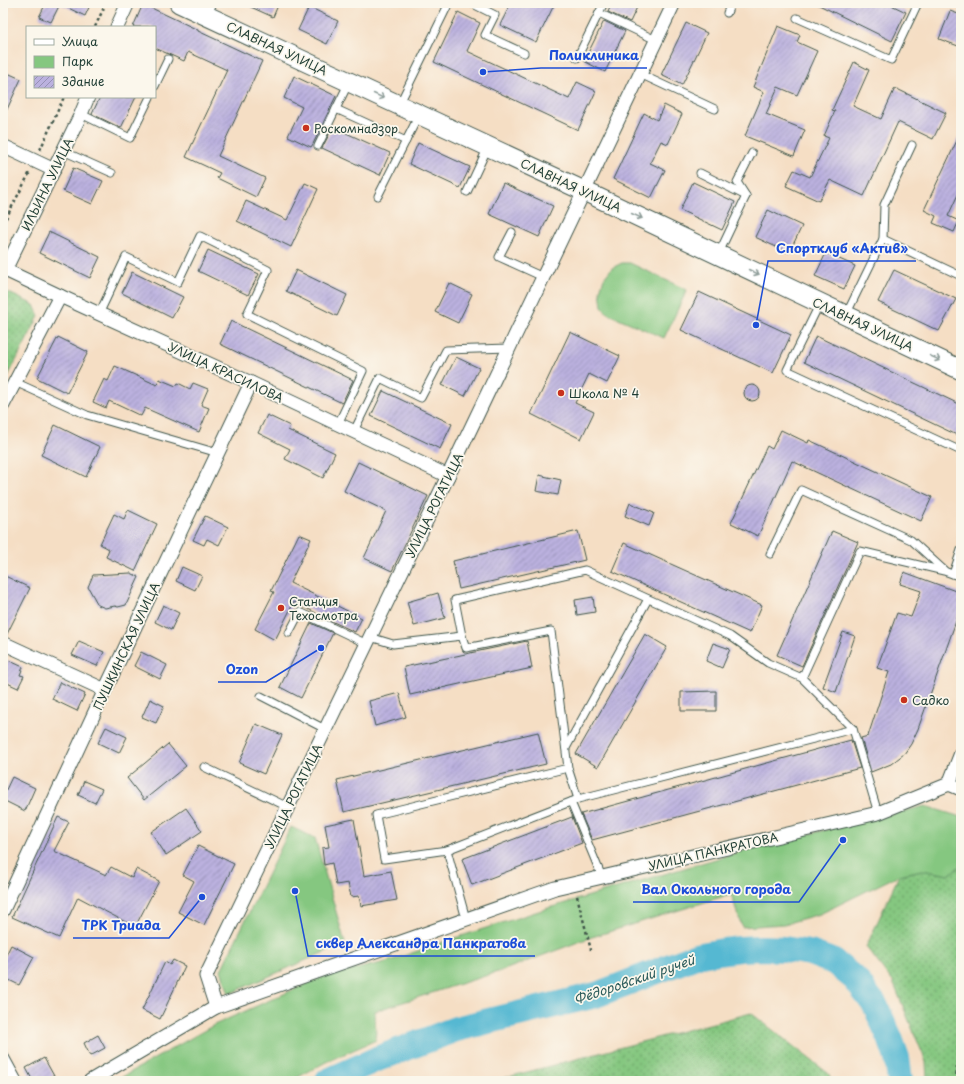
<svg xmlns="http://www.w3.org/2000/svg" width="964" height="1084" viewBox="0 0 964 1084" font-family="'Playpen Sans',sans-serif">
	<defs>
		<pattern id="grass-dots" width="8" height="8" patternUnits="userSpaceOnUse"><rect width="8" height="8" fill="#85c780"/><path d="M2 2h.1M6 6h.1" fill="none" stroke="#6ca36a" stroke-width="1.8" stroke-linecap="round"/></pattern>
		<pattern id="building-hatch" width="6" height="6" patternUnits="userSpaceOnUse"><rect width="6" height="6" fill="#bbb1df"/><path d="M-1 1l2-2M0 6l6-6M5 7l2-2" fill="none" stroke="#9791b6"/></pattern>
	</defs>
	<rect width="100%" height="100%" fill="#fbf7ec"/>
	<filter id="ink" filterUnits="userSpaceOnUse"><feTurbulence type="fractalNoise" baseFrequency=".025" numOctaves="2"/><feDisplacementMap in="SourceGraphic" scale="8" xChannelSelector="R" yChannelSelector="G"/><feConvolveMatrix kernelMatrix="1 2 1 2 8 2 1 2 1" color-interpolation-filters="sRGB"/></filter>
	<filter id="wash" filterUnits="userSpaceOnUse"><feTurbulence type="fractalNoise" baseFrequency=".012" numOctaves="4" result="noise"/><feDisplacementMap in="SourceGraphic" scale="16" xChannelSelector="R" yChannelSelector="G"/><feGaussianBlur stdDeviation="0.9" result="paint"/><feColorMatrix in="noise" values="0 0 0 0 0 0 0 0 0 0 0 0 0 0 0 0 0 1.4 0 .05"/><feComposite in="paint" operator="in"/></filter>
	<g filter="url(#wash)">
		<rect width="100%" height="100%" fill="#f5dec4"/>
		<g fill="url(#grass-dots)" stroke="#52825a">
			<polygon points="3,290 34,305 39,316 3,386"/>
			<polygon points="961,865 961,1081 927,1081 926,1062 893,982 866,947 899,875 922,870 949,875"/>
			<polygon points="751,1013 829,1074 831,1081 493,1081"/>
		</g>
		<g fill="#85c780" stroke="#52825a">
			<polygon points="622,263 630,263 687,290 664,338 607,313 602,307 600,290 604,278 612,268"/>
			<polygon points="925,806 961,817 961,865 949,875 922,870 899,875 820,914 784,924 742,927 731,894 589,938 504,970 375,1011 376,1040 326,1062 291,1081 115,1081 214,1025 322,977 386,962 452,939 545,909 763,845"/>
			<polygon points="291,827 315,838 345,943 229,994 221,970"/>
		</g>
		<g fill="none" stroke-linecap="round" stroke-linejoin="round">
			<polyline stroke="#54b8d2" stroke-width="26" points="328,1081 377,1059 456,1029 596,995 696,956 718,952 740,949 761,948 784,949 810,953 834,962 855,979 875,1005 890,1038 897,1058 900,1081"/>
		</g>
		<g id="blocks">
			<g fill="url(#building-hatch)">
				<polygon points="46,3 91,3 85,16 60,4 51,22 39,17"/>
				<polygon points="242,3 279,3 273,17"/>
				<polygon points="511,3 555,3 536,42 500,25"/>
				<polygon points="612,3 639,3 630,22 608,12"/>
				<polygon points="815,3 887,3 906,12 892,41"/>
				<polygon points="143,4 198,30 198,31 262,61 218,156 265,178 256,197 217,178 220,173 186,157 227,70 188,52 184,61 155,48 155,27 133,27"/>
				<polygon points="309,7 338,21 327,44 298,30"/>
				<polygon points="950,11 961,15 961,47 939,39"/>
				<polygon points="458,12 480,23 467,51 569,99 577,82 596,91 578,130 434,62"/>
				<polygon points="604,21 625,31 605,72 584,61"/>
				<polygon points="686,23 707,33 682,85 661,75"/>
				<polygon points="778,26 800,35 797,42 817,51 797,95 778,87 766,114 805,130 794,156 745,136 764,92 753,87"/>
				<polygon points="854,62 869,70 853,106 881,119 895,88 946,113 933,139 898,122 864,196 830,180 819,201 786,186 794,170 810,177 829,138 824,136 835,111 832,110"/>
				<polygon points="3,71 21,79 3,118"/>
				<polygon points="294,76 336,96 313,144 311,147 288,136 302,107 284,98"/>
				<polygon points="100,97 136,97 121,128 92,114"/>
				<polygon points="664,105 682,114 668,144 661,141 650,163 665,170 651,198 613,179 644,113 657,120"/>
				<polygon points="333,127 390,153 380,175 322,148"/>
				<polygon points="961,132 961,188 948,216 959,221 954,232 933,223 936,216 924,210"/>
				<polygon points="418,143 470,167 460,188 409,164"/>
				<polygon points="73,168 103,181 92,204 63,191"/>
				<polygon points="693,182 735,202 722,230 680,210"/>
				<polygon points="305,183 318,189 291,247 237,221 246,201 287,220"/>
				<polygon points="503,183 553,206 539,237 489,214"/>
				<polygon points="768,210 802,226 789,253 755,237"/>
				<polygon points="49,232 100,257 90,278 39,253"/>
				<polygon points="208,250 259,274 248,295 198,271"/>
				<polygon points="826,253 855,266 844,289 815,276"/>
				<polygon points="296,270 347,295 337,316 286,291"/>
				<polygon points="894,270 956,299 939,331 878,302"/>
				<polygon points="132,272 183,297 172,318 122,293"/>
				<polygon points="449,283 472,294 458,323 435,312"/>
				<polygon points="699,292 791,335 773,373 681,330"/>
				<polygon points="231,321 353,380 342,403 220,344"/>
				<polygon points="570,332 620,356 607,383 589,374 575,403 594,412 581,439 531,414"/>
				<polygon points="816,336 961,405 961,437 804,362"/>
				<polygon points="58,337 88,352 67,393 37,378"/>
				<polygon points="456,357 479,368 465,396 442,385"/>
				<polygon points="115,366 157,385 159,379 176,386 178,383 190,389 193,383 208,389 201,405 209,408 199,432 145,408 141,416 109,401 106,408 93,402 104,379 108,381"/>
				<circle cx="752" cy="393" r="8"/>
				<polygon points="383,391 452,424 440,449 371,416"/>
				<polygon points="267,415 290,426 288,430 335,453 323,478 285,459 290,449 258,433"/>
				<polygon points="55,425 100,447 86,477 41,455"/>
				<polygon points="781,430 808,443 809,440 932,497 921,521 792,461 758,536 731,523 767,446 772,449"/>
				<polygon points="358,462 428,496 392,571 364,558 386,511 344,491"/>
				<polygon points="539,475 561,480 558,495 536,491"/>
				<polygon points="630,503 654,513 649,526 625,516"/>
				<polygon points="128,510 157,524 135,571 106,557 109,549 100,544 114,514 124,519"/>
				<polygon points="205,516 228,527 219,545 207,539 204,545 193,540"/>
				<polygon points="578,531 585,560 459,589 453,561"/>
				<polygon points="832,531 858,542 802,666 777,655"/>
				<polygon points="299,534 311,539 290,583 362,618 355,632 316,614 316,613 294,602 275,640 255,629 274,592 271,591"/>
				<polygon points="624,543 762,605 750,633 612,571"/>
				<polygon points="182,567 202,576 195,590 176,581"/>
				<polygon points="904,572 961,593 961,607 918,729 911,744 904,754 891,764 871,772 861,738 868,736 889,672 877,668 897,613 911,617 921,591 900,584"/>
				<polygon points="131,573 139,577 126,605 118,607 115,606 105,608 98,605 88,587 93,575"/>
				<polygon points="3,575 30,588 6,636 3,635 3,602 7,594 3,592"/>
				<polygon points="438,593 445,618 414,626 407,602"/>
				<polygon points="593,597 595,612 577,615 575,600"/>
				<polygon points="163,605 179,613 171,630 155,622"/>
				<polygon points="311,623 333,633 301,698 280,687"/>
				<polygon points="843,632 855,636 836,692 823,687"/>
				<polygon points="645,634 667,647 598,767 576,754"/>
				<polygon points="79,641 104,652 97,666 72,655"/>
				<polygon points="527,641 532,668 410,695 404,667"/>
				<polygon points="713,643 730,649 722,668 706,661"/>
				<polygon points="141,652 167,665 160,679 134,666"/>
				<polygon points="8,660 23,667 20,675 24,676 18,688 3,681 3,669"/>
				<polygon points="60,682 85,694 77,711 52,699"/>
				<polygon points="716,691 716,711 681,711 681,692"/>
				<polygon points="399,693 406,717 375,726 369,701"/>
				<polygon points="150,699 164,706 156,723 142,717"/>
				<polygon points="256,724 282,735 264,774 239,763"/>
				<polygon points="106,727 127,737 119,753 98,743"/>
				<polygon points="538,732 546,764 344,812 337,780"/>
				<polygon points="851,740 860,768 592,840 581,814"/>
				<polygon points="168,744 186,766 144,800 127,778"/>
				<polygon points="12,777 35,788 25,811 3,800 3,796"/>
				<polygon points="84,781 102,789 95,803 78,795"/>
				<polygon points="186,808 202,831 166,855 151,832"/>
				<polygon points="58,817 69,822 54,851 106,875 111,867 132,878 136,869 159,881 135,927 78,897 59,938 12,917"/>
				<polygon points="572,817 582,843 472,885 462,859"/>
				<polygon points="354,819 364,876 391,871 397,900 361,906 359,896 351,897 348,883 336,885 332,863 324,865 322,848 329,847 325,825"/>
				<polygon points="198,846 234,864 204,925 178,912 194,881 183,875"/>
				<polygon points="11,945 34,957 19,985 3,977 3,961"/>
				<polygon points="173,960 185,966 160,1019 142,1010 165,962 170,965"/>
				<polygon points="98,1035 105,1048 90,1056 84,1043"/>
				<polygon points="44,1058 54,1076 45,1081 33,1081 26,1068"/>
			</g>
		</g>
	</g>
	<g filter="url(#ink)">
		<use href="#blocks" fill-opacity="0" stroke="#3f554a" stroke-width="1"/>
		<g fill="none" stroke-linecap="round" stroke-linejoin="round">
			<defs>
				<g id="lane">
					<polyline points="471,3 495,15 485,35 524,53"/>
					<polyline points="604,3 599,13 656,40"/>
					<polyline points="727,13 731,3"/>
					<polyline points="207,16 213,3"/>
					<polyline points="797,18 891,60 918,3"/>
					<polyline points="577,58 599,13"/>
					<polyline points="640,74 715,109"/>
					<polyline points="155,86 168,59"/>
					<polyline points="399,105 449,3"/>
					<polyline points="336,109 406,141"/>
					<polyline points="81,114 130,138 150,97"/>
					<polyline points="318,146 349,82"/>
					<polyline points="63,151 112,173"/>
					<polyline points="700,173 746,196"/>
					<polyline points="467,192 488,147"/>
					<polyline points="378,196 419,115"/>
					<polyline points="512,232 499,257 543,277"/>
					<polyline points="883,239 961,276"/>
					<polyline points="718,255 746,196 737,182 752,153"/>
					<polyline points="820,303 787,370 961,451"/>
					<polyline points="99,314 126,257 178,282 200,236 268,270 247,314 363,371 338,424"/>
					<polyline points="846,315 883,239 884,205 912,145"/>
					<polyline points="15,382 87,415 218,453"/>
					<polyline points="354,431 380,378 421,398 446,350 509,348"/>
					<polyline points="770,554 801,490 911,540 944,570"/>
					<polyline points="953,574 961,550"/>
					<polyline points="289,633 300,612 367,644"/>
					<polyline points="462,636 455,600 585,570 730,636 768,663 802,678 860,551 944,571 961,577"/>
					<polyline points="370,637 393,644 462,636 466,648 551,631 568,768 578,799"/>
					<polyline points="802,678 853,729 878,813"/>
					<polyline points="261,696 325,729"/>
					<polyline points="566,748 648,599"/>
					<polyline points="204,767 288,807"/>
					<polyline points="568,768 376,815 384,859 447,850 578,799 853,729"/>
					<polyline points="571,802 602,877"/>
					<polyline points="447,850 466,919"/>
				</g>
				<g id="street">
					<polyline points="117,27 128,3"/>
					<polyline points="3,146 54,170"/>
					<polyline points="3,269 60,296 251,383 448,476"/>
					<polyline points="5,270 81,114 88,97"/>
					<polyline points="3,405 60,296"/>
					<polyline points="3,643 105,690"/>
					<polyline points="949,784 961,753"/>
					<polyline points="3,910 105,690 251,383"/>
					<polyline points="216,1007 206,976 448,476 674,3"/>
					<polyline points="3,1059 15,1081"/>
					<polyline points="90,1081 216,1007 555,888 878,813 949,784 961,789"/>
				</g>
				<polyline id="secondary" points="179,3 584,191 961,370"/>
			</defs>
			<use href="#lane" stroke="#3f554a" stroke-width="9"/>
			<use href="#street" stroke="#3f554a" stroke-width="15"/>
			<use href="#secondary" stroke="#3f554a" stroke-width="21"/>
			<g stroke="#3f554a" stroke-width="2.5" stroke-dasharray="3 3" stroke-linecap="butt">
				<polyline points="95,27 106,3"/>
				<polyline points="40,150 64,97"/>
				<polyline points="3,224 30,172"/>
				<polyline points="577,896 591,950"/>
				<polyline points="956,1081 961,1007"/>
			</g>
			<use href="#lane" stroke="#fff" stroke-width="7"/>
			<use href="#street" stroke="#fff" stroke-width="13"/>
			<use href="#secondary" stroke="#fff" stroke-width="19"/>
		</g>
		<defs><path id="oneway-shaft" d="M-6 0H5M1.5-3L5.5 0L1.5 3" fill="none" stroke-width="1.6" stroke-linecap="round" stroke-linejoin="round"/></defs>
		<g stroke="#8f9e9a">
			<use href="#oneway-shaft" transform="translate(379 96) rotate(25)"/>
			<use href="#oneway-shaft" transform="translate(637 216) rotate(25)"/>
			<use href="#oneway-shaft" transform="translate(754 272) rotate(25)"/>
			<use href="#oneway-shaft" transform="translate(935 358) rotate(25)"/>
		</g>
	</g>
	<g fill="#c8321e" stroke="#fbf7ec" stroke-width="1.5">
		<circle cx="306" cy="128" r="4"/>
		<circle cx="561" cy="393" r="4"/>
		<circle cx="281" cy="608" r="4"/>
		<circle cx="904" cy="700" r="4"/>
	</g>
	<g text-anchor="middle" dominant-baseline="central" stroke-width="3.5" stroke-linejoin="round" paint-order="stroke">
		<g font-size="12" fill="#1f3d34" stroke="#fbf7ec">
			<text transform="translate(277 48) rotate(25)">СЛАВНАЯ УЛИЦА</text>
			<text transform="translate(47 184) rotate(-64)">ИЛЬИНА УЛИЦА</text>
			<text transform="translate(571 185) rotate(25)">СЛАВНАЯ УЛИЦА</text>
			<text transform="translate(863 324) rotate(25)">СЛАВНАЯ УЛИЦА</text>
			<text transform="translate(226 372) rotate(25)">УЛИЦА КРАСИЛОВА</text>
			<text transform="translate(434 505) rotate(-64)">УЛИЦА РОГАТИЦА</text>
			<text transform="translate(126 646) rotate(-65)">ПУШКИНСКАЯ УЛИЦА</text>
			<text transform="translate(293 796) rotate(-64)">УЛИЦА РОГАТИЦА</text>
			<text transform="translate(713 851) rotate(-13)">УЛИЦА ПАНКРАТОВА</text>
		</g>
		<g font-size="12" fill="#1f3d34" stroke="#fbf7ec" text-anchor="start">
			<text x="314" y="128">Роскомнадзор</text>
			<text x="569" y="393">Школа № 4</text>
			<text x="289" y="601">Станция<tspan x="289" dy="14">Техосмотра</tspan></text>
			<text x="912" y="700">Садко</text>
		</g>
		<g font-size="13" font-style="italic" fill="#2c5c5c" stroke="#fbf7ec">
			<text transform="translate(634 979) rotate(-19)">Фёдоровский ручей</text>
		</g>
	</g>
	<path fill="none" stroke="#1d4ed8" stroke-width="1.5" d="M483 72L541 68H647M756 325L768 261H916M321 648L266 682H218M843 840L799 902H633M202 897L169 938H73M295 891L308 956H535"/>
	<g fill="#1d4ed8" stroke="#fbf7ec" stroke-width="1.5">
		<circle cx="483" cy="72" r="4"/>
		<circle cx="756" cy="325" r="4"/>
		<circle cx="321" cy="648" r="4"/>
		<circle cx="843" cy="840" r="4"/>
		<circle cx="202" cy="897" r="4"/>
		<circle cx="295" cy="891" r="4"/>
	</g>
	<g font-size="13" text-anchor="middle" font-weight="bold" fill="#1d4ed8" stroke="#fbf7ec" stroke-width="3.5" stroke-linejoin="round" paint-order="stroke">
		<text x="594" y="60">Поликлиника</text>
		<text x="842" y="253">Спортклуб «Актив»</text>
		<text x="242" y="674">Ozon</text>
		<text x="716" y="894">Вал Окольного города</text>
		<text x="121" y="930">ТРК Триада</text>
		<text x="421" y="948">сквер Александра Панкратова</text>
	</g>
	<rect width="964" height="1084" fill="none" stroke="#fbf7ec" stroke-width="16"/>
	<rect x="26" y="26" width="130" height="72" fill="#fbf7ec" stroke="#a3ada2"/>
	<rect x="34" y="39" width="20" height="6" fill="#ffffff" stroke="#a3ada2"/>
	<text x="62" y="46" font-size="12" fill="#1f3d34">Улица</text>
	<rect x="34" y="56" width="20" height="12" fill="#85c780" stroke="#a3ada2"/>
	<text x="62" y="66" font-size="12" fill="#1f3d34">Парк</text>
	<rect x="34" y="76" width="20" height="12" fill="url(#building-hatch)" stroke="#a3ada2"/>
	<text x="62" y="86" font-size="12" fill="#1f3d34">Здание</text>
</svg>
